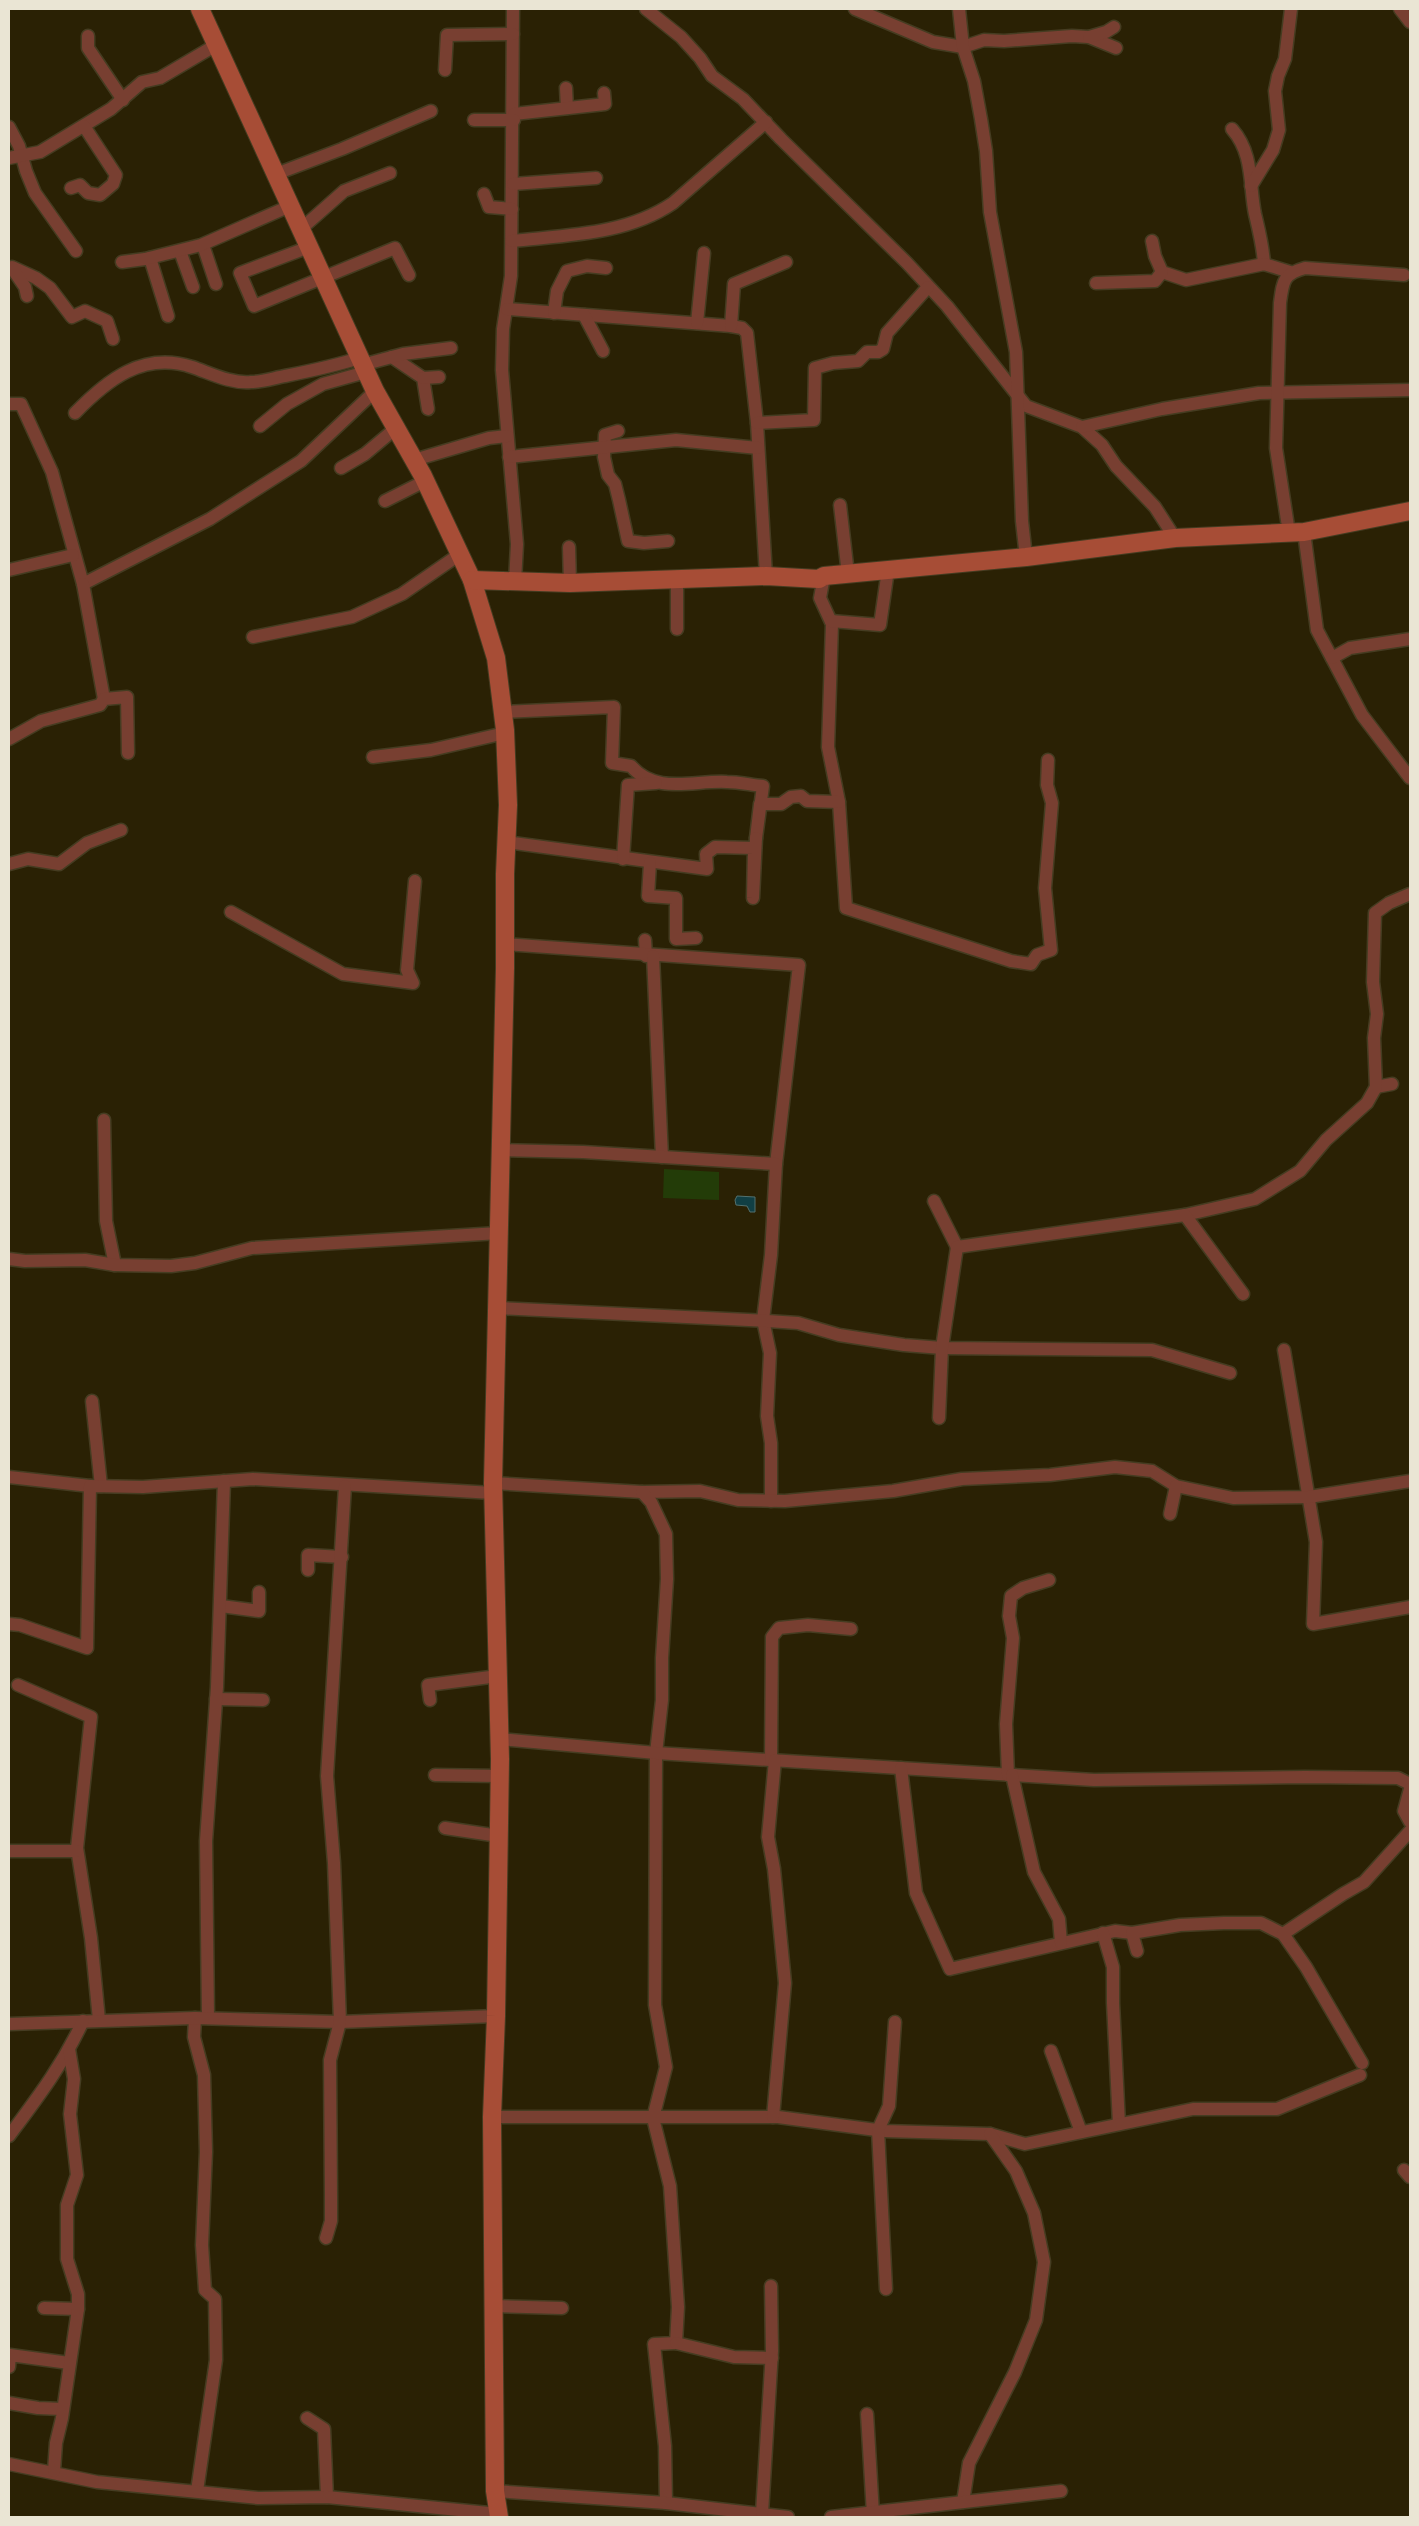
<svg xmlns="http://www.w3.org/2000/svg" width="1419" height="2526" viewBox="0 0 1419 2526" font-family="Manrope,sans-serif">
	<rect width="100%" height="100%" fill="#2a2104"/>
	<polygon fill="#233c08" points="664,1169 719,1172 719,1200 663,1198"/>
	<polygon fill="#113f44" stroke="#52716f" points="737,1196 755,1197 755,1212 750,1212 747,1206 736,1205 735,1200"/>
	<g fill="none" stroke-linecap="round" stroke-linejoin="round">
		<defs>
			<g id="street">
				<polyline points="513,9 511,276 503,329 502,370 517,544 515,582"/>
				<polyline points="646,9 681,37 700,58 712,76 743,99 781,139 907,263 947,306 1026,406 1082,427 1102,445 1116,466 1155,507 1175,538"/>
				<polyline points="855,9 933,42 963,47 984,40 1004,41 1072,36 1089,37 1116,48"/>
				<polyline points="959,9 963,47 974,81 981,119 986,151 990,212 1016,352 1022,521 1026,557"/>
				<polyline points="1400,9 1410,22"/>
				<polyline points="88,36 88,48 123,100"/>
				<polyline points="1089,37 1106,32 1114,27"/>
				<polyline points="445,70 447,35 513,34"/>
				<polyline points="566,88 567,108"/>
				<polyline points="514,114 605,104 604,93"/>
				<polyline points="474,120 514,120"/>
				<polyline points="9,127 19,146 26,171 35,193 76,251"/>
				<path d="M1232,129C1254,154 1249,185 1255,214C1259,231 1263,246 1264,264"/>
				<polyline points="9,158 40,152 111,109 142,82 160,78 216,45"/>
				<polyline points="276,174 342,149 431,111"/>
				<polyline points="513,184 596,178"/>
				<polyline points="1251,186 1273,150 1279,130 1275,91 1278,76 1285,59 1291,9"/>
				<polyline points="71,188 80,185 88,193 100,195 113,184 116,175 84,126"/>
				<polyline points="484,194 489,207 512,209"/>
				<polyline points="301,229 344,191 390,173"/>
				<path d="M512,241C567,235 626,235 673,203L766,122"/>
				<polyline points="1152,241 1155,256 1162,272 1186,280 1264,264 1290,272"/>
				<polyline points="203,245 216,284"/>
				<polyline points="309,247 240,273 254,306 395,248 409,275"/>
				<polyline points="180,251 193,287"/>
				<polyline points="150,258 168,316"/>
				<polyline points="122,262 145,259 201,245 290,206"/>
				<polyline points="12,267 36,278 50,288 72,317 85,311 107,321 113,339"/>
				<polyline points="12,268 25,287 27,296"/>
				<polyline points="1096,283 1155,281 1162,272"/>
				<polyline points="507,309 731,326 742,328 747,333 757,423 766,576"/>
				<polyline points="554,313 557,291 567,271 587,266 606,268"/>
				<polyline points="584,315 603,351"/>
				<polyline points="697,323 704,253"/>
				<polyline points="731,326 734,284 786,262"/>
				<polyline points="392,357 423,378 428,409"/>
				<polyline points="362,365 403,354 451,348"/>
				<polyline points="423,378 439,377"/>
				<polyline points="9,404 21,404 52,472 83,584 210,519 301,461 375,391"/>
				<path d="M75,413C107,380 143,351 192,367C210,373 231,384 251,382C262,382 274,378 285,376C310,371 335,366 359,358"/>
				<polyline points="757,423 814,420 815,368 833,363 858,361 867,352 878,352 883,349 887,333 928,287"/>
				<polyline points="260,426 287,404 323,384 366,372"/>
				<polyline points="1082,427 1162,409 1259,393 1410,390"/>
				<polyline points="618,431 605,435 604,457 608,475 615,484 619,500 628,541 644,543 668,541"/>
				<polyline points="509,457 676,440 758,448"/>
				<polyline points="414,460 489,438 507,436"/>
				<polyline points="341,468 365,454 396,428"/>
				<polyline points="385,501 425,481"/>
				<polyline points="840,505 848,574"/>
				<polyline points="1304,532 1317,630 1362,715 1410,778"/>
				<path d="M1289,533L1276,448L1280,303C1283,281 1283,274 1305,268L1404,275"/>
				<polyline points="569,547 570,583"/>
				<polyline points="9,570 73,555"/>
				<polyline points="824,576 820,598 832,624 828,747 839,802 846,908 1011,961 1031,964 1037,955 1051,950 1045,888 1052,803 1047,785 1048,760"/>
				<polyline points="83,584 104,699"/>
				<polyline points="831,621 880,625 888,570"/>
				<polyline points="677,629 677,579"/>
				<polyline points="253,637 352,617 402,594 460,554"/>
				<polyline points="1332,658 1350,648 1410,639"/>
				<path d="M502,712L614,707L612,763L631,766C656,795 694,780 727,782C739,782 751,785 763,786L756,838L760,804H781L791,797L801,796L807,801L839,802"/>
				<polyline points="9,739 41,721 100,705 104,699 127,697 128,753"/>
				<polyline points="373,757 431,750 505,733"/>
				<polyline points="506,842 707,869 706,854 715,847 754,848 753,898 756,838"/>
				<polyline points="623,859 628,785 656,783"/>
				<polyline points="650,863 648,896 676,898 676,939 696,938"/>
				<polyline points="9,864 28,859 59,864 87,843 121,830"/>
				<polyline points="231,912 343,974 413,983 407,970 415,881"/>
				<polyline points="645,940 646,956"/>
				<polyline points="505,944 799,965 776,1164"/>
				<polyline points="653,956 662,1157"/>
				<polyline points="1376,1087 1392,1084"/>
				<polyline points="104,1120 106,1221 115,1265"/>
				<polyline points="501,1150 583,1152 776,1164 771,1255 763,1320 770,1353 767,1416 771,1443 771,1501"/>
				<polyline points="934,1201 957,1247"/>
				<polyline points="1185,1215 1255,1199 1300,1171 1326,1140 1367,1103 1376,1087 1374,1038 1377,1014 1373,982 1375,913 1389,903 1410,894"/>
				<polyline points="9,1259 25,1261 85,1260 115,1265 171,1266 195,1263 252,1248 499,1233"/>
				<polyline points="497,1308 767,1321 798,1323 839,1335 904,1345 942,1348 1152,1350 1230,1373"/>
				<polyline points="1284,1350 1316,1542 1313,1624 1410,1607"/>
				<polyline points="92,1401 101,1486"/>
				<polyline points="939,1418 942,1348 957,1247 1185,1215 1243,1294"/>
				<polyline points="9,1477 90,1486"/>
				<polyline points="493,1483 642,1492 700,1491 738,1500 785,1501 893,1491 962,1479 1050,1475 1115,1467 1152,1471 1176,1486 1233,1498 1309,1497 1410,1481"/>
				<polyline points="642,1492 651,1502 666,1534 667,1579 662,1658 662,1700 656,1753 655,2005 666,2067 653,2118 670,2186 678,2307 676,2343 654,2344 665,2446 666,2503"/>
				<polyline points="1170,1514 1176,1486"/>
				<polyline points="308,1570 308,1555 342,1557"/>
				<polyline points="221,1606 259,1611 259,1592"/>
				<polyline points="9,1624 20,1625 87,1648 90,1486 143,1487 253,1479 493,1493"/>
				<polyline points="18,1685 91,1717 77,1848 91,1938 99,2020"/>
				<polyline points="216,1699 263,1700"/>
				<polyline points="430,1700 428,1685 498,1676"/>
				<polyline points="499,1739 656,1753 1094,1780 1305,1777 1398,1778 1410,1784"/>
				<polyline points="771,1760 772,1637 779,1628 808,1625 851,1629"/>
				<polyline points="901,1768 916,1893 950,1969 1115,1931 1132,1933"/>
				<polyline points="435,1775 499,1776"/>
				<polyline points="1008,1775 1006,1724 1013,1638 1009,1616 1011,1596 1023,1588 1049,1580"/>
				<polyline points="1012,1775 1034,1872 1059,1919 1061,1943"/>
				<polyline points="1410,1789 1404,1811 1410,1822"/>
				<polyline points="445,1828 499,1836"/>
				<polyline points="9,1851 77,1851"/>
				<polyline points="1103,1933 1113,1967 1113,2003 1119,2124"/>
				<polyline points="1137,1951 1132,1933 1180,1925 1224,1923 1261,1923 1283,1934"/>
				<polyline points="195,2018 194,2037 204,2075 206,2152 202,2245 205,2290 215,2299 216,2360 197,2491"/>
				<polyline points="208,2018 206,1841 217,1687 224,1481"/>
				<polyline points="9,2024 195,2018 340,2022 496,2016"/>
				<polyline points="1051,2051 1081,2132"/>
				<polyline points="1362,2063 1306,1967 1283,1934 1343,1894 1364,1882 1410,1831"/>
				<polyline points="492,2117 778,2117 884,2131 990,2134 1025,2144 1193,2109 1277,2109 1360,2075"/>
				<polyline points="773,2117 785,1983 774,1869 768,1837 775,1760"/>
				<path d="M9,2136C38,2097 62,2066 83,2021"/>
				<polyline points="1404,2170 1410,2177"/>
				<polyline points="326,2238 331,2221 331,2196 330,2060 340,2022 334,1863 327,1776 345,1486"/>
				<polyline points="886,2289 878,2130 889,2106 895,2022"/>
				<polyline points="494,2306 562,2308"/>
				<polyline points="44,2308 78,2309"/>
				<polyline points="676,2343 734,2357 772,2358"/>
				<polyline points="9,2367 10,2355 69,2363"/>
				<polyline points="9,2403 38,2408 62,2409"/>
				<polyline points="867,2414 873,2514"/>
				<polyline points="307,2418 324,2429 327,2497"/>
				<polyline points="9,2464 97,2482 258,2498 327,2497 499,2514"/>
				<polyline points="54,2471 56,2443 62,2418 78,2309 78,2294 67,2259 67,2205 77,2175 70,2114 74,2079 69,2049"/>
				<polyline points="495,2491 666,2503 788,2517"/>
				<polyline points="963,2502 969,2463 1015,2372 1036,2320 1044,2262 1034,2213 1016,2171 990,2134"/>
				<polyline points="762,2513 772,2351 771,2286"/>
				<polyline points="831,2517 1061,2491"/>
			</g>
			<g id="secondary">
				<polyline points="200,9 375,391 423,476 472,580 496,658 505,730 508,805 505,874 505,968 493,1483 500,1759 496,2016 492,2117 495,2491 499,2517"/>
				<polyline points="472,580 570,583 766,576 819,579 824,576 1026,557 1175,538 1304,532 1410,511"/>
			</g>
		</defs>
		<use href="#street" stroke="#453c21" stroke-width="15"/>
		<use href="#secondary" stroke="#453c21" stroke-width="20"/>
		<use href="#street" stroke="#783f31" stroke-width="12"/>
		<use href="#secondary" stroke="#a74d36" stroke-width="18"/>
	</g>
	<rect width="1419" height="2526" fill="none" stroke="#eae5d4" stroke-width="20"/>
</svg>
